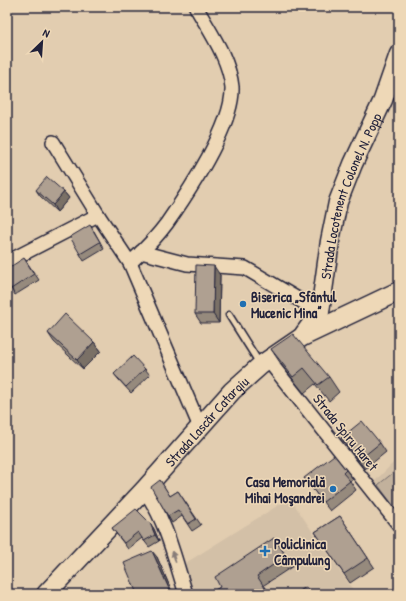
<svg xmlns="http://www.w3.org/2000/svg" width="406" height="601" viewBox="0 0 406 601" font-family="'Patrick Hand',sans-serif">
	<rect width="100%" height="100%" fill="#e2cdb0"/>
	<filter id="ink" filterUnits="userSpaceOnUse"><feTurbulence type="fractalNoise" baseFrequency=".025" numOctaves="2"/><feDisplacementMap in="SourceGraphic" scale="8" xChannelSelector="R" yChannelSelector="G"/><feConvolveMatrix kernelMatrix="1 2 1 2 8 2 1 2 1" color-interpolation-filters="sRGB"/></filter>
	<g filter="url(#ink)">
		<g fill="#d3c0a7">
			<polygon points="399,457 399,513 375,481"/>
			<polygon points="290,498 316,537 356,594 195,594 184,564"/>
		</g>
		<polygon fill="#c2b19c" stroke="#726a6c" points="399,468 399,513 378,485"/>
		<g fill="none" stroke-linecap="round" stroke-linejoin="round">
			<defs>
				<polyline id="lane" points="229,315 260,364"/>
				<g id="street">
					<polyline points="53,142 98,215 130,263 200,427"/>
					<polyline points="141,252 187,264 245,268 320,312"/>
					<polyline points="7,262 98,215"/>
					<path d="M130,263C143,251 156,238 167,223C188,193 234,124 232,87C229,58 210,32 196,7"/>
					<polyline points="268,360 399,525"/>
					<path d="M144,490C166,519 175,560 186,594"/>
				</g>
				<g id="secondary">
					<path id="s1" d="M304,334L320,312L330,241L338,202L353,164L383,100L399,54"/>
					<path id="s2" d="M46,594L144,490L232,391L261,365L302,337L399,291"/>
				</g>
			</defs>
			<use href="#lane" stroke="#22223b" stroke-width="9"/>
			<use href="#street" stroke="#22223b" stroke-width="16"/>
			<use href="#secondary" stroke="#22223b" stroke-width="21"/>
			<use href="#lane" stroke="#eed8b7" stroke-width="6"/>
			<use href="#street" stroke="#eed8b7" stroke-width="13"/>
			<use href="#secondary" stroke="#eed8b7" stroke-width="18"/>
		</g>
		<g fill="#968a7d" stroke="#22223b">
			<polygon points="36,190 64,192 69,198 57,212 40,196"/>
			<polygon points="94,231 104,249 84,261 80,254"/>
			<polygon points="24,258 39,280 15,295 7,282"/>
			<polygon points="220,275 219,323 201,323 195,314"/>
			<polygon points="48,333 94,342 101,351 83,369 54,342"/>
			<polygon points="271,349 329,377 339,392 329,401 315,384 304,393 281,364"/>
			<polygon points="145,369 150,375 131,393 119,380 114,374"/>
			<polygon points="341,438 380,443 386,452 365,469"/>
			<polygon points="346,470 353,479 350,481 356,490 330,511 304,478"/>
			<polygon points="160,480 170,496 178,491 201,525 192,531 182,516 172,523 168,516"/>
			<polygon points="340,516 374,567 350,583 315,532"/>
			<polygon points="150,523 154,529 159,541 149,547 142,538 128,549 112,528"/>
			<polygon points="274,538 293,566 264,585 270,594 209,594 220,587"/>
			<polygon points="157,557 173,594 137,594"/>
		</g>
		<g fill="#7a7066" stroke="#22223b">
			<polygon points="64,192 69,198 57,212 53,205"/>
			<polygon points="214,266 220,275 219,323 213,314"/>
			<polygon points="94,342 101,351 83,369 77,360"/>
			<polygon points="150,523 154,529 159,541 155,535"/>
			<polygon points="152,551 157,557 173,594 172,594 170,591"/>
		</g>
		<g fill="#afa091" stroke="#22223b">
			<polygon points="47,177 64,192 53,205 36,190"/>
			<polygon points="90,225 100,242 80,254 70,237"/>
			<polygon points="24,258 34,274 11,289 7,282 7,269"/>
			<polygon points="196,265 214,266 213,314 195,314"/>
			<polygon points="65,314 94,342 77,360 48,333"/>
			<polygon points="293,334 329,377 318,385 304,368 293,377 271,349"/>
			<polygon points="133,356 145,369 126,387 114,374"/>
			<polygon points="362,421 380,443 359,460 341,438"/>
			<polygon points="334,455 346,470 343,473 350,481 323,502 304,478"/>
			<polygon points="160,480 170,496 178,491 196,519 188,524 178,510 168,516 151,487"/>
			<polygon points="136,509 150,523 155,535 144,541 138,532 124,543 112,528"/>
			<polygon points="340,516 368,558 344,574 315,532"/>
			<polygon points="274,538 286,556 257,576 269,594 242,594 238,589 231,594 209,594 220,587 215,577"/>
			<polygon points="152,551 170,591 165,594 137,594 124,563"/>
			<polygon points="306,587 311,594 295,594"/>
		</g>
		<defs><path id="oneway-solid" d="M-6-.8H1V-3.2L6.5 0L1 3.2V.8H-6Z"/></defs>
		<use fill="#887d79" href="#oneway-solid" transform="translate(174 557) rotate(-107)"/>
	</g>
	<g fill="#1f6fb2" stroke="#eed8b7" stroke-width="1.5">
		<circle cx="243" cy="304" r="4"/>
		<circle cx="333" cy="489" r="4"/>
		<path d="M263 545h4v4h4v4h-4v4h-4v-4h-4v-4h4z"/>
	</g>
	<g text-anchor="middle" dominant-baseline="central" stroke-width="3" stroke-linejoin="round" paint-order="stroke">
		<g font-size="14" fill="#22223b" stroke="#eed8b7">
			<text stroke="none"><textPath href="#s1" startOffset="148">Strada Locotenent Colonel N. Popp</textPath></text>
			<text stroke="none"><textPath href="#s2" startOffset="236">Strada Lascăr Catargiu</textPath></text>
			<text transform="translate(346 432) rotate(51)">Strada Spiru Haret</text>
		</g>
		<g font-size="14" font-weight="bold" fill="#22223b" stroke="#eed8b7" text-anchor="start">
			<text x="251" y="296">Biserica „Sfântul<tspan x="251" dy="16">Mucenic Mina”</tspan></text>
			<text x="325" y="481" text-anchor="end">Casa Memorială<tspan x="325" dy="16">Mihai Moşandrei</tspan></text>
			<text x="274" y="543">Policlinica<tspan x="274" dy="16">Câmpulung</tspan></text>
		</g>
	</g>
	<rect width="406" height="601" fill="none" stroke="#eed8b7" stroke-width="24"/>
	<rect x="12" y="12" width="382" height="577" fill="none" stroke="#22223b" stroke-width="1.5" filter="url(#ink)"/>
	<g transform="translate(42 42) rotate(25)" stroke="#eed8b7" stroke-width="3" paint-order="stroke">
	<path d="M0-3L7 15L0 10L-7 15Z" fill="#22223b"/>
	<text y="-6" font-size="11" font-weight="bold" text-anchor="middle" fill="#22223b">N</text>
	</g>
</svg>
